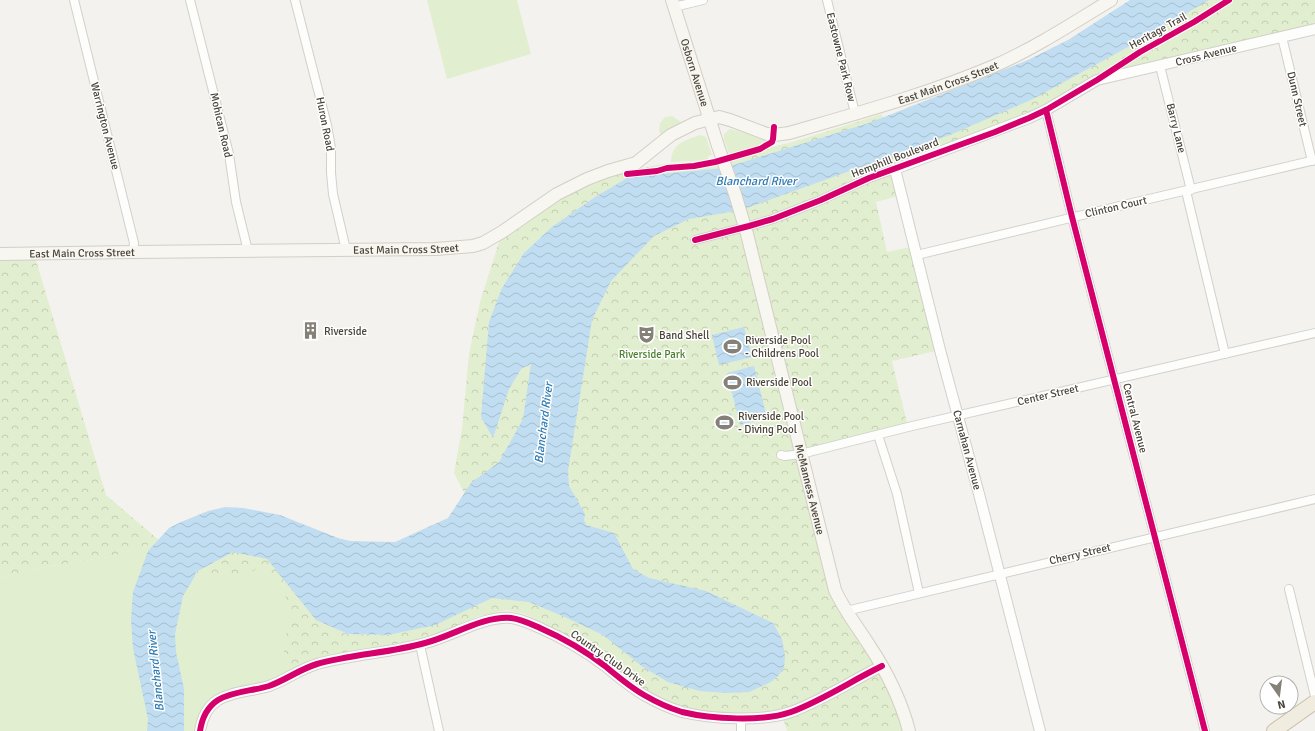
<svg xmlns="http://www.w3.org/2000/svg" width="1315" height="731" viewBox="0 0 1315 731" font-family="Signika,sans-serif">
	<defs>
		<pattern id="forest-crowns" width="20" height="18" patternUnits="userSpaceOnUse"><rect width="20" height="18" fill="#e1eecf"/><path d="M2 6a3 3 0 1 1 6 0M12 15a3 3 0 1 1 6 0" fill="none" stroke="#c3cdb2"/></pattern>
		<pattern id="water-waves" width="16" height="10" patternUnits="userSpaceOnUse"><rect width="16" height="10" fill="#c0ddf1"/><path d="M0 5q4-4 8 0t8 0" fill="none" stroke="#a6bfcf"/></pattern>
	</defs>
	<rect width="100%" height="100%" fill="#f4f2ee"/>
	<g fill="#e1eecf">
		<polygon points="427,0 517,0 531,54 447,79"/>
		<polygon points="672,116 681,122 661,136 659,130 660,123 665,117"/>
		<polygon points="730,129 766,138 768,140 766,143 739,153 730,155 724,140 724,134"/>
		<path d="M700,135L706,137L712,155L708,156V160L671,162C672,143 684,141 700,135Z"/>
		<polygon points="262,537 351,597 302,670 217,701 200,731 0,731 0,578 34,569 114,556 160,541"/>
	</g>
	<g fill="url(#forest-crowns)">
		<polygon points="1178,0 1315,0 1315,29 1097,80 1046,110 895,169 902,195 876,202 887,252 915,246 940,350 892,361 908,427 802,454 835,590 909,731 787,731 782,715 741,718 666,706 546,626 525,614 507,610 479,616 447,630 413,640 317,658 282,668 290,605 276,580 261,568 236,577 192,579 195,576 196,572 233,552 268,559 316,620 348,634 388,635 488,540 454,473 462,429 469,354 480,302 499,242 504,237 559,199 589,184 610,176 637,169 663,164 711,160 737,155 793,142 882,114 888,137"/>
		<polygon points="35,257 106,495 160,541 114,556 34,569 0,578 0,258"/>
	</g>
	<g fill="url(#water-waves)">
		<polygon points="1130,0 1209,0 1137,42 1033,99 950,135 741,210 689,219 654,236 611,281 592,320 568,471 569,486 585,514 584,520 586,525 614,533 633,569 649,578 706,591 773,623 782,639 785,656 784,668 778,676 769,683 749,692 726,693 700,691 668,682 643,667 603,635 565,617 529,602 492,598 435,625 388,635 348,634 316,620 267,559 233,552 196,572 195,576 183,596 175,634 176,652 184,689 184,731 147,731 148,719 133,648 131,620 133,592 148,551 169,528 181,522 208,511 225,507 243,508 280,515 338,538 350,541 395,542 448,518 471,483 499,462 523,419 531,364 521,369 509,389 493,438 481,417 489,322 502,288 524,253 552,227 595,197 629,177 724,168 869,123 1028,60 1068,40"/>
		<polygon points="744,327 752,357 719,365 712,335"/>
		<polygon points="754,366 767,418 740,425 727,373"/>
		<polygon points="731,413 734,428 720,431 716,417"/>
	</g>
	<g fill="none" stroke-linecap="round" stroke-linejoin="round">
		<defs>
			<g id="minor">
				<polyline points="74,0 134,243 133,252"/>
				<polyline points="190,0 229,154 236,202 248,251"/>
				<polyline points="295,0 327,125 331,148 331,173 333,194 346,250"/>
				<polyline points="827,0 855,113"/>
				<polyline points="674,7 703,0"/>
				<polyline points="1282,37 1312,161"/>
				<polyline points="1160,66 1191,190"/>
				<polyline points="1046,110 1072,217 1205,731"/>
				<polyline points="1186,191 1225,354"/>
				<polyline points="695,240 749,226 773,219 821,200 869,178 895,169"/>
				<polyline points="917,255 1132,203 1315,160"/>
				<polyline points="878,435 897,494 919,593"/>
				<polyline points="781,455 785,456 801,454 908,427 1315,333"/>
				<polyline points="1289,589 1315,696"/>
				<polyline points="846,611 1315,499"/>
				<polyline points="420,645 439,731"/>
				<polyline points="741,731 741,718"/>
			</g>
			<g id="tertiary">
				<path d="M200,731C202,718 207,707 218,700C233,691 253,691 269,686C286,680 300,669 317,664C353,654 390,653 425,643C453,636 482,616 511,618C521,619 531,624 540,628C563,638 584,650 605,666C617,676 630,687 644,695C656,702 669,708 682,712C711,719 763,722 791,712C823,700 851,681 882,666"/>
				<polyline points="1040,731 979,494 940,350 895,169 1029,118 1046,110 1097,80 1315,29"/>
			</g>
			<g id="secondary">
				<path id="s1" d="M672,0L718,146"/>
				<path id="s2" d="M747,234L835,590C844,610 857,626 869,645C887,672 901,700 909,731"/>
				<path id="s3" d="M0,254L133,252L436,249L473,246L483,243L502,232L557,194L587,179L608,171L636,163L671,135L695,123L719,117L730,120L767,134L774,135L789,133C858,113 928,94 994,66C1035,48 1073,23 1111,0"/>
			</g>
			<polyline id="trunk" points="1274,731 1315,702"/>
		</defs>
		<use href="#minor" stroke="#d2d0cb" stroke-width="10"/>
		<use href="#tertiary" stroke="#d2d0cb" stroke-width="12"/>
		<use href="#secondary" stroke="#d3cfc5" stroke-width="14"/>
		<use href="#trunk" stroke="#ccbfa9" stroke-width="16"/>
		<use href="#minor" stroke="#fdfdfc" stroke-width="8"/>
		<use href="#tertiary" stroke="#fdfdfc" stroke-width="10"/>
		<use href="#secondary" stroke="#f7f6f1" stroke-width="12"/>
		<use href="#trunk" stroke="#f0ece0" stroke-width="14"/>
		<defs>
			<polyline id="secondary-bridge" points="718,146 735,194 747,234"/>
		</defs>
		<use href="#secondary-bridge" stroke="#d3cfc5" stroke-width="14" stroke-linecap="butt"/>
		<use href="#secondary-bridge" stroke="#f7f6f1" stroke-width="12"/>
		<defs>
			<g id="cycleway">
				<polyline points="1046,110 1072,217 1205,731"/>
				<polyline points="627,174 657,171 667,168 694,166 715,162 760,149 772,142 773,139 774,127"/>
				<polyline points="695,240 749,226 773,219 821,200 869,178 995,132 1029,118 1046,110 1097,80 1140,52 1194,22 1229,0"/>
				<path d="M200,731C202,718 207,707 218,700C233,691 253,691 269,686C286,680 300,669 317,664C353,654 390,653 425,643C453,636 482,616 511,618C521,619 531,624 540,628C563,638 584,650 605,666C617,676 630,687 644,695C656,702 669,708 682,712C711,719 763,722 791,712C823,700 851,681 882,666"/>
			</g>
		</defs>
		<use href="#cycleway" stroke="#fff" stroke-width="8"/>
		<use href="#cycleway" stroke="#d6006c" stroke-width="6"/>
	</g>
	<defs>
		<symbol id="building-bare" viewBox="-9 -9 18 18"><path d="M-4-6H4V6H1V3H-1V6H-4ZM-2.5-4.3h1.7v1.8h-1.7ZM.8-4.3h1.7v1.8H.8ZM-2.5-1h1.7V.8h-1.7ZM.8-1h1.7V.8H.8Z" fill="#868178" stroke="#fff" stroke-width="2.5" paint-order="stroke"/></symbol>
		<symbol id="theatre-bare" viewBox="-9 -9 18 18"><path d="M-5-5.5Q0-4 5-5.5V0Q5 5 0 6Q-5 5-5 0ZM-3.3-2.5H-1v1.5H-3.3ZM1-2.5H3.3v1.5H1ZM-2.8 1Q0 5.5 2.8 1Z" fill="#868178" stroke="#fff" stroke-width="2.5" paint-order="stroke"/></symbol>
		<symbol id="stadium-bare" viewBox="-9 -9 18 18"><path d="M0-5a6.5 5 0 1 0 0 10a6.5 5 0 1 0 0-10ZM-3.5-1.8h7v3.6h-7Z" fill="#868178" stroke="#fff" stroke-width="2.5" paint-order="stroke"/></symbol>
	</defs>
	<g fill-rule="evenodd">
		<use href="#building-bare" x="298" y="318" width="25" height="25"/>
		<use href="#theatre-bare" x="634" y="322" width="25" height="25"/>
		<use href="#stadium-bare" x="720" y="334" width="25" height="25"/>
		<use href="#stadium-bare" x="720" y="370" width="25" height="25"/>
		<use href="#stadium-bare" x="712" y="410" width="25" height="25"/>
	</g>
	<g text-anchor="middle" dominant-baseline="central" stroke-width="3" stroke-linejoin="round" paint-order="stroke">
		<g font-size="11" fill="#4b4439" stroke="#fff">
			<text transform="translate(1158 31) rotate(-29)">Heritage Trail</text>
			<text transform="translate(1206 55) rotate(-14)">Cross Avenue</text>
			<text transform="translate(841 57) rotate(76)">Eastowne Park Row</text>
			<text stroke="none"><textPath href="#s1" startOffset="76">Osborn Avenue</textPath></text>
			<text stroke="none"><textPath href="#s3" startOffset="994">East Main Cross Street</textPath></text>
			<text transform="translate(1297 99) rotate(77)">Dunn Street</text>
			<text transform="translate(325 124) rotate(79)">Huron Road</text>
			<text transform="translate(221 125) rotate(77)">Mohican Road</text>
			<text transform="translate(105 126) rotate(76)">Warrington Avenue</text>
			<text transform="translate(1176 128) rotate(76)">Barry Lane</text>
			<text transform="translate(895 158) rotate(-21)">Hemphill Boulevard</text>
			<text transform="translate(1116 207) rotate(-13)">Clinton Court</text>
			<text stroke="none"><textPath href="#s3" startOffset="406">East Main Cross Street</textPath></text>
			<text stroke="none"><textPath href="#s3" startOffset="82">East Main Cross Street</textPath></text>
			<text transform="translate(1048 395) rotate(-13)">Center Street</text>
			<text transform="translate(1135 418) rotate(76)">Central Avenue</text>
			<text transform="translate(967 450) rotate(75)">Carnahan Avenue</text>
			<text stroke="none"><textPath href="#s2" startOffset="263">McManness Avenue</textPath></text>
			<text transform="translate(1080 554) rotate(-13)">Cherry Street</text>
			<text transform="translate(608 658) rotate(35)">Country Club Drive</text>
		</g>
		<g font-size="11" fill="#4b4439" stroke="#fff" text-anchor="start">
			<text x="324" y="331">Riverside</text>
			<text x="659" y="335">Band Shell</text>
			<text x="745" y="340">Riverside Pool<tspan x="745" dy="13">- Childrens Pool</tspan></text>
			<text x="746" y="382">Riverside Pool</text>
			<text x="738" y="416">Riverside Pool<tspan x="738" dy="13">- Diving Pool</tspan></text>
		</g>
		<g font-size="11" fill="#4a7f2a" stroke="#fff">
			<text x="652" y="354">Riverside Park</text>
		</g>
		<g font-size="12" font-style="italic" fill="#2e7ab2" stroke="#fff">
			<text x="756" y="181">Blanchard River</text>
			<text transform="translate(544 423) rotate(-83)">Blanchard River</text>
			<text transform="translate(156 671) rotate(-96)">Blanchard River</text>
		</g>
	</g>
	<g transform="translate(1279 695) rotate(166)"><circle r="19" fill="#ffffff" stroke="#b7b4b0"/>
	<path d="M0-3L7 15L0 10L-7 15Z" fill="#868178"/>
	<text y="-6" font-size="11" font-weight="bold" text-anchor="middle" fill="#4b4439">N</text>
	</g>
</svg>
